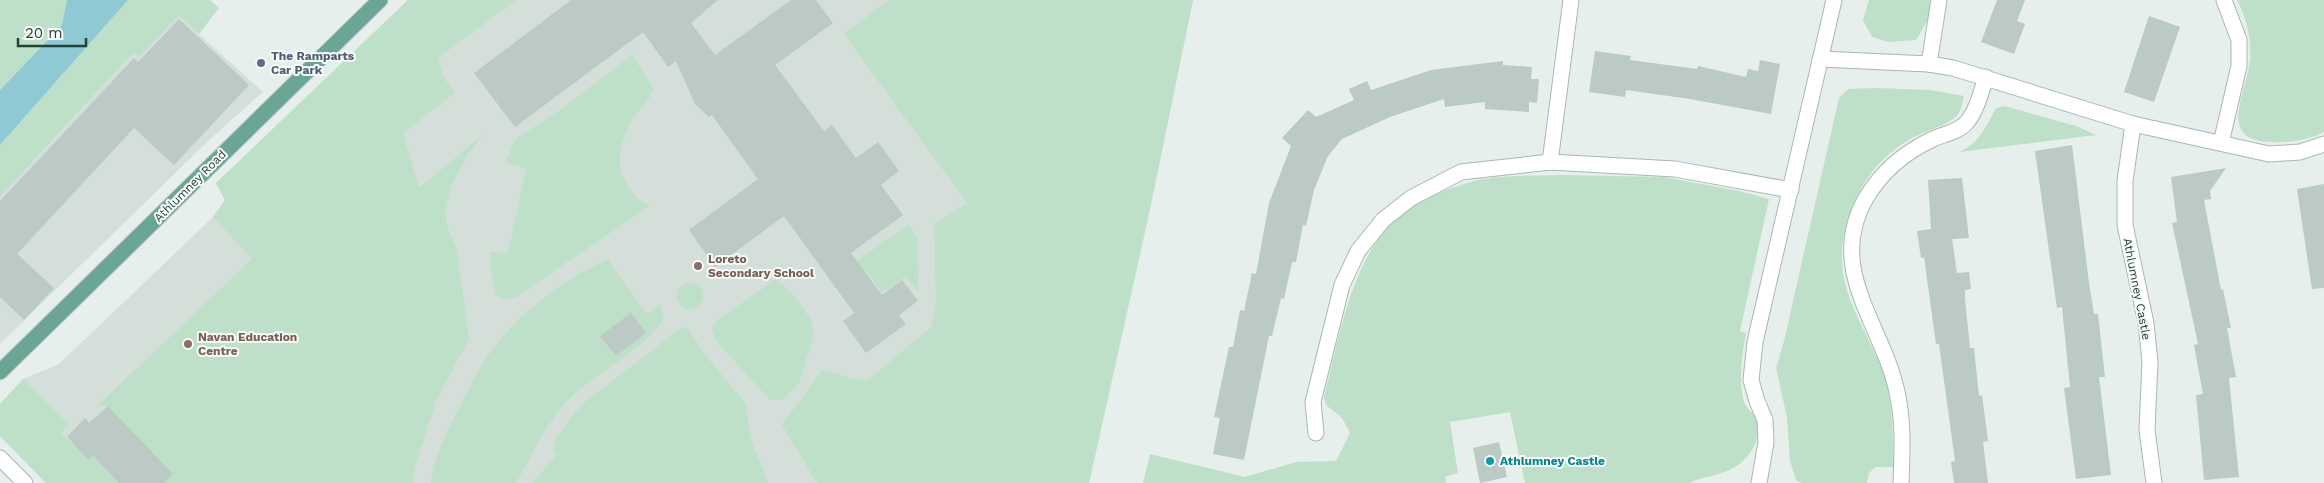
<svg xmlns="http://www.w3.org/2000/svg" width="2324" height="483" viewBox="0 0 2324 483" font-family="'Work Sans',sans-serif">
	<rect width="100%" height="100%" fill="#e6efeb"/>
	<g fill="#d4dfda">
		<polygon points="408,0 1193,0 1150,209 1089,483 46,483 0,436 0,404 23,379 59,364 213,217 225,200 216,183"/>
		<polygon points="179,16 263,92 207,142 0,344 0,197 133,53 140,56"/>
	</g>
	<g fill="#bfe0c8">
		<polygon points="0,0 67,0 62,25 0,90"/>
		<polygon points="128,0 210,0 219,8 199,34 179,16 140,56 133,53 0,197 0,145"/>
		<polygon points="408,0 516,0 438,58 444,78 455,93 403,133 419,188 484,134 467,155 452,184 445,208 447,225 457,251 469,339 437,399 414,469 413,483 164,483 172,474 108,406 98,405 252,259 213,217 225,200 216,183"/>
		<polygon points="889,0 1193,0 1150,209 1089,483 817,483 782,425 822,370 855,379 868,380 931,327 936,304 934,224 967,203 844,34"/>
		<polygon points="1869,0 1931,0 1928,20 1916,40 1888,42 1872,37 1863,20"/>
		<path d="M2237,0H2324V132C2309,140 2289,143 2272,142C2215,141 2247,93 2250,60C2252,40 2246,17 2237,0Z"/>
		<path d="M632,55L653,88C649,104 640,107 632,120C620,141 614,165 628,186C635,196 639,202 651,205L516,297C508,299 502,301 495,294L489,252L508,253L526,169L506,163L514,140L560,110Z"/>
		<path d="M1876,88L1930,90L1964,96C1962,105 1961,113 1953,119C1941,128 1925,131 1912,138C1894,148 1878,162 1867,179C1847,209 1836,247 1845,283C1853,317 1879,352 1888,388C1893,414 1893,441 1894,467H1876L1869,473L1867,483H1801L1796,480L1790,461L1787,417L1776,368L1784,341L1839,98L1848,89Z"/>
		<path d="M2004,106L2076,126L2096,135L1959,152C1980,143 1986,126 1996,108Z"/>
		<path d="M1560,175L1663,177L1739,191L1769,199L1740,331L1746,333C1742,356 1738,379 1744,402C1746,409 1755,413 1757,420C1763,440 1747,463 1729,470C1716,476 1702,477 1689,483H1525L1510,412L1450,422L1458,473L1445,477L1446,483H1143L1150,454L1245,477L1296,462L1336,461L1350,433L1342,418L1326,405L1324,397C1340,335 1350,262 1398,216C1415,200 1461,183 1484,179C1509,175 1536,176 1560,175Z"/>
		<polygon points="909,224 917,238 919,292 905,277 882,292 857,261"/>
		<path d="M608,260L647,314L660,304L664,319C638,356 591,373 562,407C543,429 531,458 516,483H431C434,456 447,432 459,408C469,390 478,368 491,351C521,312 563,279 608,260Z"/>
		<polygon points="776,279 797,299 811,320 814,335 799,383 783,400 770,400 716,341 712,327 719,319"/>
		<circle cx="690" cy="296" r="13"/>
		<polygon points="687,327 707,357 746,404 751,440 768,483 532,483 556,456 553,448 556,437 582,404 681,328"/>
		<polygon points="23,379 69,424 61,433 88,460 93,456 119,483 46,483 0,436 0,404"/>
	</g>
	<polygon fill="#8ec9d4" points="67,0 128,0 0,145 0,90 62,25"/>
	<g fill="#bbcac4">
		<polygon points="571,0 718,0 691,23 715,55 791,0 816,0 833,23 775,65 824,131 832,125 856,158 878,142 899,171 881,185 903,215 851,253 882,295 902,280 918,301 899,315 906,324 866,353 843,321 854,313 784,216 715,267 689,230 758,179 712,115 709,117 695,104 676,61 668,67 643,32 515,127 474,73"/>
		<polygon points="1997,0 2025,0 2017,21 2025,24 2014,54 1981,42"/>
		<polygon points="2149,16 2180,27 2154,102 2124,92"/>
		<polygon points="179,19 249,85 174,165 134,128 17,254 54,288 24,320 0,297 0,201 134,58 138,62"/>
		<polygon points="1595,51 1631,56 1630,60 1697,69 1698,66 1746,77 1748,69 1758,71 1760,60 1780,64 1771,114 1690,99 1626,90 1625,97 1589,92"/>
		<polygon points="1503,61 1503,65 1532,67 1531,79 1539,79 1537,103 1529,102 1529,112 1485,109 1485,102 1445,107 1444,99 1390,117 1342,139 1328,156 1314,190 1306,226 1303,225 1296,262 1292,262 1284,299 1281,298 1272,336 1269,336 1244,460 1213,454 1220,418 1214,417 1229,347 1233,347 1240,310 1244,311 1252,273 1256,274 1269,203 1291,146 1282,138 1308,110 1316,117 1354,100 1349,89 1367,81 1371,90 1431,70"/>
		<polygon points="2072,145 2089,283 2094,314 2098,314 2105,377 2099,377 2111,475 2076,479 2064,388 2070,387 2062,307 2057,308 2035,151"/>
		<polygon points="2226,168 2210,191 2211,199 2204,200 2221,290 2223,289 2231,328 2227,328 2236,377 2229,378 2239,477 2204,480 2196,395 2203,394 2194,345 2198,344 2172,223 2177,222 2171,177"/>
		<polygon points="1962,178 1969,238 1952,239 1957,273 1969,272 1971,289 1965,290 1965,299 1970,348 1974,348 1979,396 1982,395 1988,441 1983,442 1988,483 1954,483 1951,462 1955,461 1939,344 1936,344 1924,257 1921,258 1917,231 1931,229 1928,180"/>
		<polygon points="2324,184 2324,288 2312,289 2297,189"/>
		<polygon points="631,313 646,333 616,356 600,336"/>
		<polygon points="108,406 173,474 164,483 119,483 93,456 88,460 67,437 85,418 89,423"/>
		<polygon points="1499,442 1507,477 1480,483 1473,448"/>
	</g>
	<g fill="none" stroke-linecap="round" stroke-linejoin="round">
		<defs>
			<g id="minor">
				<polyline points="1820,59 1929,64 1953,68 2133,124 2269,154 2300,152 2324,144"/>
				<polyline points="1929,64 1939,0"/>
				<polyline points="2133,124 2125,181 2125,225 2146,323 2150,362 2147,430 2154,483"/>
				<polyline points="2221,143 2239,66 2239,40 2224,0"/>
				<polyline points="1550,162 1571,0"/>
				<polyline points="1316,433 1313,402 1342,285 1358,251 1383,220 1411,198 1461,172 1550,162 1675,169 1791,190"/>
				<polyline points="0,458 25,483"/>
				<polyline points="1759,483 1766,442 1765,420 1757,401 1751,380 1755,342 1834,0"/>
				<path d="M1901,483C1902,452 1904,423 1897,392C1883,325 1825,269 1866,198C1882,171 1905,152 1933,139C1944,134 1959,132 1967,122C1977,110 1981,92 1986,77"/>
			</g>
			<polyline id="major" points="0,372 380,0"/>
		</defs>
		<use href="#minor" stroke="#a8b8b2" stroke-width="17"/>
		<use href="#major" stroke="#c2cac8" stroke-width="17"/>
		<use href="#minor" stroke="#fff" stroke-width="15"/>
		<use href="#major" stroke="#6aa596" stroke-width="15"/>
	</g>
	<circle fill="#5c6f8a" stroke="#f7fbf9" stroke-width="2" cx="261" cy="63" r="5"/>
	<g fill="#8d6e63" stroke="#f7fbf9" stroke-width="2">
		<circle cx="698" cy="266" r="5"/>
		<circle cx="188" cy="344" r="5"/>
	</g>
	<circle fill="#0f9aa8" stroke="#f7fbf9" stroke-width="2" cx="1490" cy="461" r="5"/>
	<g text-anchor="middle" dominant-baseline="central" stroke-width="4" stroke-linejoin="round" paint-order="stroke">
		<g font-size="12" font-weight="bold" fill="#4e5e75" stroke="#f7fbf9" text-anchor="start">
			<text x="271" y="56">The Ramparts<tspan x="271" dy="14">Car Park</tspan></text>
		</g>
		<g font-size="12" fill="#24423a" stroke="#f7fbf9">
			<text transform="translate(190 186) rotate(-45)">Athlumney Road</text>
			<text transform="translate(2137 289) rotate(79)">Athlumney Castle</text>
		</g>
		<g font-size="12" font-weight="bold" fill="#785e54" stroke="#f7fbf9" text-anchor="start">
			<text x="708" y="259">Loreto<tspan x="708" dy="14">Secondary School</tspan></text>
			<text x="198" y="337">Navan Education<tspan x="198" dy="14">Centre</tspan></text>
		</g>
		<g font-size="12" font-weight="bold" fill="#0d838f" stroke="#f7fbf9" text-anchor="start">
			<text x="1500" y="461">Athlumney Castle</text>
		</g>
	</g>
	<path d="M18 38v8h68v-8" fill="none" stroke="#24423a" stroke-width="2.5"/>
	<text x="25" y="38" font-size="15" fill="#24423a" stroke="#f7fbf9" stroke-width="4" paint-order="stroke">20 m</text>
</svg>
